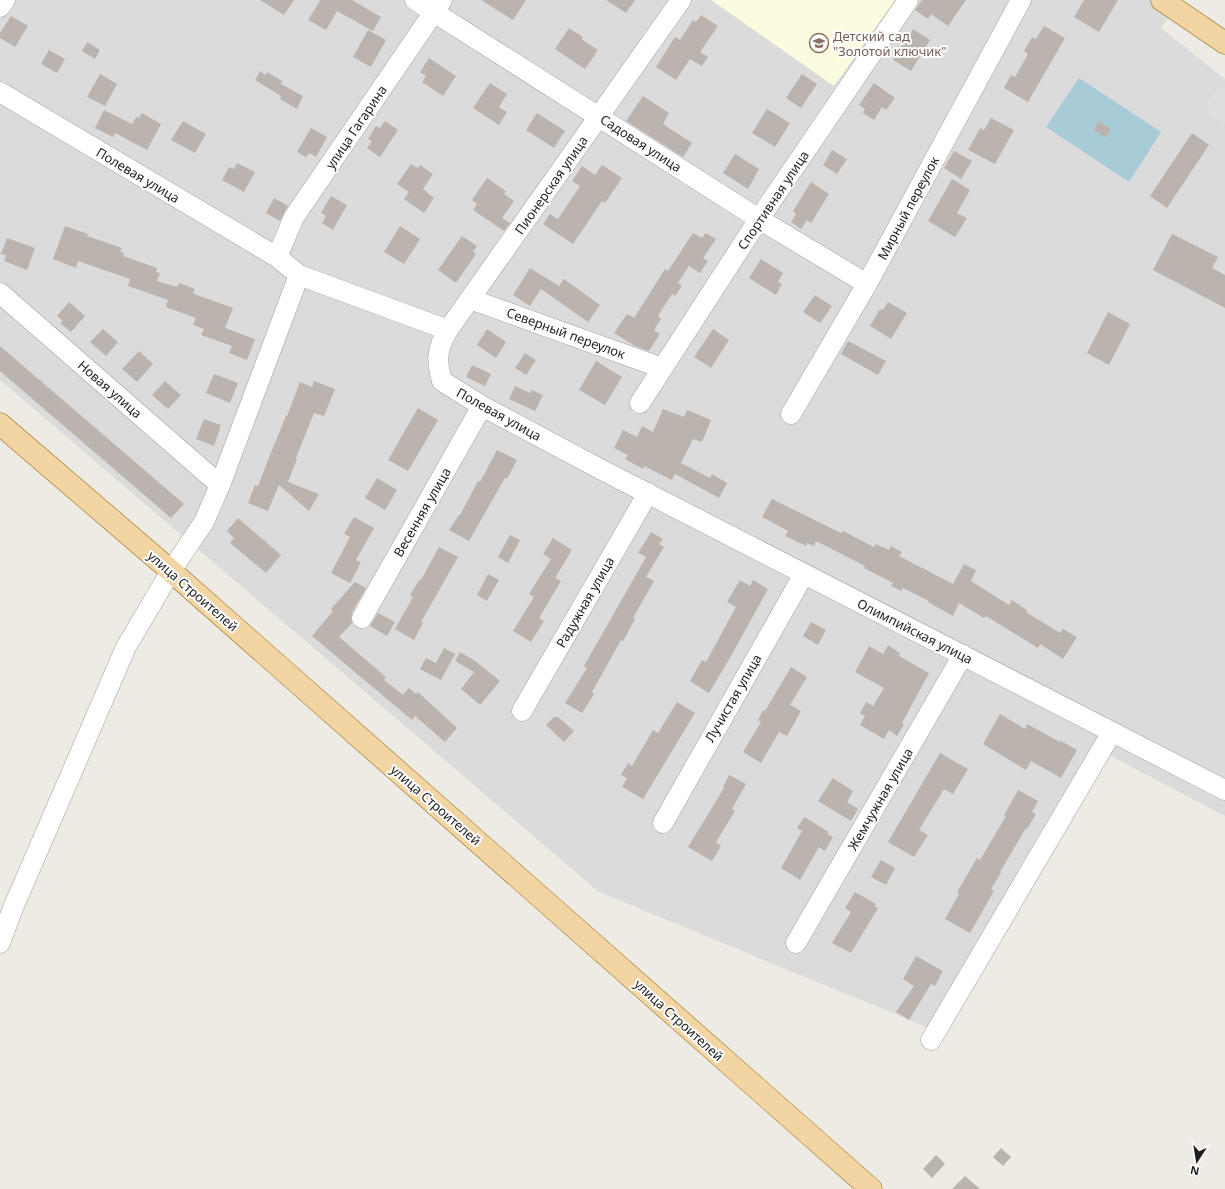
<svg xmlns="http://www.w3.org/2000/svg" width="1225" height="1189" viewBox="0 0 1225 1189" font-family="'Noto Sans',sans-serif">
	<rect width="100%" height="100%" fill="#eeebe4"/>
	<polygon fill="#dbdbdb" points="0,0 1180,0 1161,28 1225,79 1225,816 1107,754 941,1033 599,892 0,380"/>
	<polygon fill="#fbfcdf" points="711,0 895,0 834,86"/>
	<polygon fill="#dedede" points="1219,85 1225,89 1225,124 1203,111"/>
	<polygon fill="#a8cbd8" points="1079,78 1161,132 1129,182 1046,127"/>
	<g fill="#bbb4ae">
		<polygon points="260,0 294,0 284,15"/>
		<polygon points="319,0 352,0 381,17 373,31 337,11 326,30 308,20 320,1"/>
		<polygon points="481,0 526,0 513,20"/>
		<polygon points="606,0 635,0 626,13"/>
		<polygon points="922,0 966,0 948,26 931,14 928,19 915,10"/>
		<polygon points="1084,0 1118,0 1099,32 1074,17"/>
		<polygon points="701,15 718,26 700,52 708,57 702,66 690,59 676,80 656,67 675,37 680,40 693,20 696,22"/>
		<polygon points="11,16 28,26 15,47 0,38 0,33"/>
		<polygon points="1044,26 1065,38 1028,102 1004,88 1011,75 1015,77 1028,54 1024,51 1032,37 1036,39"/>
		<polygon points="569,28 583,37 581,39 598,50 585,69 555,49"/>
		<polygon points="913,29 930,40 911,71 893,60 909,34 910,35"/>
		<polygon points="368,30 386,40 371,67 353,57"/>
		<polygon points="87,42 100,50 95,59 82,51"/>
		<polygon points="49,50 65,59 57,73 41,64"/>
		<polygon points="429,58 456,76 443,96 422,82 426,76 420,72"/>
		<polygon points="260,71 265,75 267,72 282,81 281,84 303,96 297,109 280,99 281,96 255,80"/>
		<polygon points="100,74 117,84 105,106 87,97"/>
		<polygon points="802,74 817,84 801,108 786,98"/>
		<polygon points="490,83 507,94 499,107 507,112 499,125 473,108"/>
		<polygon points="874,83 895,98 886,110 882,107 874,120 863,113 865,109 859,105"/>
		<polygon points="643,96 669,113 663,124 692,143 683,157 626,121"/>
		<polygon points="767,109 790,123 775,147 752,133"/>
		<polygon points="104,110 132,124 136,117 139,118 142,113 161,124 147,150 115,133 113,137 95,128"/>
		<polygon points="537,113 565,131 554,148 526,130"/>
		<polygon points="991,118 1014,130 995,164 968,150 980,128 984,130"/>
		<polygon points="183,121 206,134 195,153 171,140"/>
		<polygon points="385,121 398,130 380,157 367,148 372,141 368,139 376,126 380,128"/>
		<polygon points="1099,121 1111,129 1105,138 1094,130"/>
		<polygon points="311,128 327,137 316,157 309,153 306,157 297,152"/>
		<polygon points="1192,133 1209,145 1167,208 1150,196"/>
		<polygon points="832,150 847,159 837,174 823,165"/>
		<polygon points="954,151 972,161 961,179 944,168"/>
		<polygon points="735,154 759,169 748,189 723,173"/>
		<polygon points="237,163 255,172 244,192 222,180 229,167 234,169"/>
		<polygon points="411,164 418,168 420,165 433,174 423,189 434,198 424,213 404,199 409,192 397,184"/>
		<polygon points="602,165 622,178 605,203 602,201 573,244 543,224 550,214 558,219 580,186 572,181 582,166 595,175"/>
		<polygon points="487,178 506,191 504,194 514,201 502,218 510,223 504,231 473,210 477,204 472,200"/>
		<polygon points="952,179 970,190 957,213 967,218 955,237 928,221"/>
		<polygon points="811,182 829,194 811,223 807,220 801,229 791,222 796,214 793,211"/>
		<polygon points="331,196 347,205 333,230 322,223 326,216 321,213"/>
		<polygon points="274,198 288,206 280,221 266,213"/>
		<polygon points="65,226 88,234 87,236 122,248 120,252 124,253 123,256 157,268 156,272 160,273 157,281 177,287 179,283 195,289 193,293 197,295 233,308 225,328 255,339 247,360 229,353 232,346 201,335 204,329 193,325 196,318 166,307 168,300 128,286 130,279 78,261 76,268 53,259"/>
		<polygon points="400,226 420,239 404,264 384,252"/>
		<polygon points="693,233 702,238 706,233 716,239 703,258 708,261 700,273 689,266 678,283 682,286 675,296 672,294 658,316 661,319 654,330 660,334 649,351 635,346 614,333 627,314 634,318 665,269 668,271"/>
		<polygon points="1172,234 1218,257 1212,268 1225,275 1225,308 1153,270"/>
		<polygon points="462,236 477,246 473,252 476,254 456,283 438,270"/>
		<polygon points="7,238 35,248 27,270 4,261 6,255 1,254"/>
		<polygon points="761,259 783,273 778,282 782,284 776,295 749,278"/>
		<polygon points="530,268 559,286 564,279 600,305 588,322 541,289 530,306 513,295"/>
		<polygon points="815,295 832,306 820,323 803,312"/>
		<polygon points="69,302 85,316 71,332 60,323 63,321 57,316"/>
		<polygon points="888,302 907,313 891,339 870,326 880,309 883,310"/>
		<polygon points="1108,312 1130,324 1109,365 1087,353"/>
		<polygon points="103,329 118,342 106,356 90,342"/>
		<polygon points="487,329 506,342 496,358 477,345"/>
		<polygon points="713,329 729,340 711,368 694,357"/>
		<polygon points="848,341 886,361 878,375 841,354"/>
		<polygon points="0,346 184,504 171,518 0,371"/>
		<polygon points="139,351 153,364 137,382 122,369"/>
		<polygon points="525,353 536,360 526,375 515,368"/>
		<polygon points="596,361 622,377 605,405 579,390"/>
		<polygon points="472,365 491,374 485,386 466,377"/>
		<polygon points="214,374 238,383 230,403 206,393"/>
		<polygon points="165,381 181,395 168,409 152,395"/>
		<polygon points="314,381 335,389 324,416 314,413 296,458 297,459 288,482 319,494 309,511 279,485 268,511 248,503 255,485 258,486 272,450 286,416 287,416 300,382 312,387"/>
		<polygon points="515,386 530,393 532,390 543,395 535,411 509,399"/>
		<polygon points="418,408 438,420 408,471 388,460"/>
		<polygon points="663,409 684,417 687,410 711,420 702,442 693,439 681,463 710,478 712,474 727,483 719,498 675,474 672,480 644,466 643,469 625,459 628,455 614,448 623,430 637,437 642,426 653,432"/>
		<polygon points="204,419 221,425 214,446 196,439"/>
		<polygon points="497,450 517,460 507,479 505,478 469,541 449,530 459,515 460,515 478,481 480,482"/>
		<polygon points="377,478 397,490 385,510 365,498"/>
		<polygon points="772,499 841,533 843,531 874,547 876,544 889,550 891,546 902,552 899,556 953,584 964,564 976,570 971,581 1009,605 1012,600 1027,610 1026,612 1060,633 1063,629 1077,637 1063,659 1040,644 1038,648 986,616 984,618 959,603 953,616 928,602 929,601 903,588 901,591 891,586 893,583 864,568 865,566 816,541 814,546 807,543 806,546 785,536 788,531 762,517"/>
		<polygon points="354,517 374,528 356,560 361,562 350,583 331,573 350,537 344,534"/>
		<polygon points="238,518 281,555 266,573 230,543 234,538 227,531"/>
		<polygon points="651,532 663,539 659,544 664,547 646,577 654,581 633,618 635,619 623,641 621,640 592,692 594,694 582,713 565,703 587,668 584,666 646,557 638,553"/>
		<polygon points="510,535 520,540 508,563 498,557"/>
		<polygon points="553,538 572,550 555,578 561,581 539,618 544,621 531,642 513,631 534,597 529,594 551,559 543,554"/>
		<polygon points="439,547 458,557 421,622 423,623 414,640 395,629 413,597 410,595 420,579 421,580"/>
		<polygon points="488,574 499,580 487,601 477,595"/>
		<polygon points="740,580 750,586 753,580 768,589 731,656 709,693 690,681 702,660 706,662 736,607 727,602"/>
		<polygon points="355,582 366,588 352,612 351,618 352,623 339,637 386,677 384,680 403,695 409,688 416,694 418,692 457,728 445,742 415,716 412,720 312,636 333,611 331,609"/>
		<polygon points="378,613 395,622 387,636 370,626"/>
		<polygon points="811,622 826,630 818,645 803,636"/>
		<polygon points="888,645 900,653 899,656 929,673 902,723 904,724 897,736 889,730 884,739 860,725 865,716 860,713 866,702 873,706 884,688 855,672 869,646 883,654"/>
		<polygon points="444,648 455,654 441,680 420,669 426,658 436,663"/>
		<polygon points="460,652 475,661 500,681 480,705 461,689 474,672 455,661"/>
		<polygon points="791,667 807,677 790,705 801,711 787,736 779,732 761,763 743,752 761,722 758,720 763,710 765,711"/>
		<polygon points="677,702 695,713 643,799 622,787 627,778 621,775 628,763 632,766 653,730 658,733"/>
		<polygon points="1000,714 1025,729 1027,724 1060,742 1061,741 1077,750 1061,778 1031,761 1026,770 983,744"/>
		<polygon points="554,717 558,717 574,731 564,742 546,725"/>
		<polygon points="940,753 968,769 953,794 944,789 919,830 928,835 914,857 888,842"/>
		<polygon points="729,775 746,784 732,809 735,811 716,842 721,846 712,861 688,847 724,788 723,787"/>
		<polygon points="833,778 853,791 847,802 858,809 851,821 818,801"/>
		<polygon points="1018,790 1038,801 1032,812 1036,814 1027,829 1026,828 1000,872 1001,873 991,889 994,891 970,933 945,919 959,894 957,892 977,858 980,860 1006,816 1004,815"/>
		<polygon points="804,817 829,832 827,834 833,837 825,851 819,847 800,880 781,868 802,831 797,828"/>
		<polygon points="881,860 895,868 886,885 871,877"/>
		<polygon points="855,892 876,904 874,906 878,908 851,953 832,943 851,912 845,908"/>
		<polygon points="916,956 943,971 935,986 931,984 909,1020 896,1012 914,986 903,979"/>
		<polygon points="1001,1148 1011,1157 1003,1166 993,1157"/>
		<polygon points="936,1155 945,1164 932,1178 923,1169"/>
		<polygon points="965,1176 980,1189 952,1189"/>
	</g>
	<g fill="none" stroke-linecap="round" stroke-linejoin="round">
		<defs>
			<g id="minor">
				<polyline points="415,0 759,219 867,284"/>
				<path d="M681,0L448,330C437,348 436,361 442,381L482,406L604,471L1225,790"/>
				<polyline points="0,7 5,0"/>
				<polyline points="0,92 277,257 299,275 448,330"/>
				<polyline points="277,257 294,217 442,0"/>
				<polyline points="0,293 220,485"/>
				<polyline points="470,299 662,368"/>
				<polyline points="640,403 759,219 908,0"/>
				<polyline points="791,414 867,284 1021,0"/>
				<polyline points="362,618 482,406"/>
				<polyline points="522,711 648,493"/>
				<polyline points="663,823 804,574"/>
				<polyline points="0,943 13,908 126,647 171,571 204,522 220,485 299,275"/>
				<polyline points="796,943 963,655"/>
				<polyline points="931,1040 1112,732"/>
			</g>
			<g id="major">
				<polyline points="1162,0 1225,43"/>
				<polyline points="0,424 171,571 871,1189"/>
			</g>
		</defs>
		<use href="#minor" stroke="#9f9f9f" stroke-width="21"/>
		<use href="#major" stroke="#8a670d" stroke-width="23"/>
		<use href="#minor" stroke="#fff" stroke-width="20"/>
		<use href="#major" stroke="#f3d5a4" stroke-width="22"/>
	</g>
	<defs>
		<symbol id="school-ring" viewBox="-11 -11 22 22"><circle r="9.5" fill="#fff" stroke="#8d6e63" stroke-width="1.5"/><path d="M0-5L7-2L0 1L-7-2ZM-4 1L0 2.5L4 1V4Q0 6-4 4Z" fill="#8d6e63"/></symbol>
	</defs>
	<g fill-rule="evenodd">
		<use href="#school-ring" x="808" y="32" width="22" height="22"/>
	</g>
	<g text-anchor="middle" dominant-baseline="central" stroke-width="4" stroke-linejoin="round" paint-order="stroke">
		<g font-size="13" fill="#785e54" stroke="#fff" text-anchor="start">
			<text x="833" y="36">Детский сад<tspan x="833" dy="15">"Золотой ключик"</tspan></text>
		</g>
		<g font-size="13" fill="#1e1e1e" stroke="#fff">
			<text transform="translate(356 127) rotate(-56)">улица Гагарина</text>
			<text transform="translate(641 143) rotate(33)">Садовая улица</text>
			<text transform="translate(138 175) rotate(31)">Полевая улица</text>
			<text transform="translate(551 185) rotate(-55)">Пионерская улица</text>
			<text transform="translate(773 200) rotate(-56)">Спортивная улица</text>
			<text transform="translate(908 208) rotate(-62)">Мирный переулок</text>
			<text transform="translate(566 333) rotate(20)">Северный переулок</text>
			<text transform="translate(110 389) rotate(41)">Новая улица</text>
			<text transform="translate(499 414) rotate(29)">Полевая улица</text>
			<text transform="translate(422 512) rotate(-60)">Весенняя улица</text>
			<text transform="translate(193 591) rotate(41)">улица Строителей</text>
			<text transform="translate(585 602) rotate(-60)">Радужная улица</text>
			<text transform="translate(915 631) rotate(27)">Олимпийская улица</text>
			<text transform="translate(733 698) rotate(-60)">Лучистая улица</text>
			<text transform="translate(880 799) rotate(-60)">Жемчужная улица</text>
			<text transform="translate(436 805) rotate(41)">улица Строителей</text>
			<text transform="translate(679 1020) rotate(42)">улица Строителей</text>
		</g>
	</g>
	<g transform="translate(1197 1161) rotate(192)" stroke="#ffffff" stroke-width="3" paint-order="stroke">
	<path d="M0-3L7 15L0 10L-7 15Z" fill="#1e1e1e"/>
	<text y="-6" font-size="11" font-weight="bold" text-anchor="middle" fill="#1e1e1e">N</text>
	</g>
</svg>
